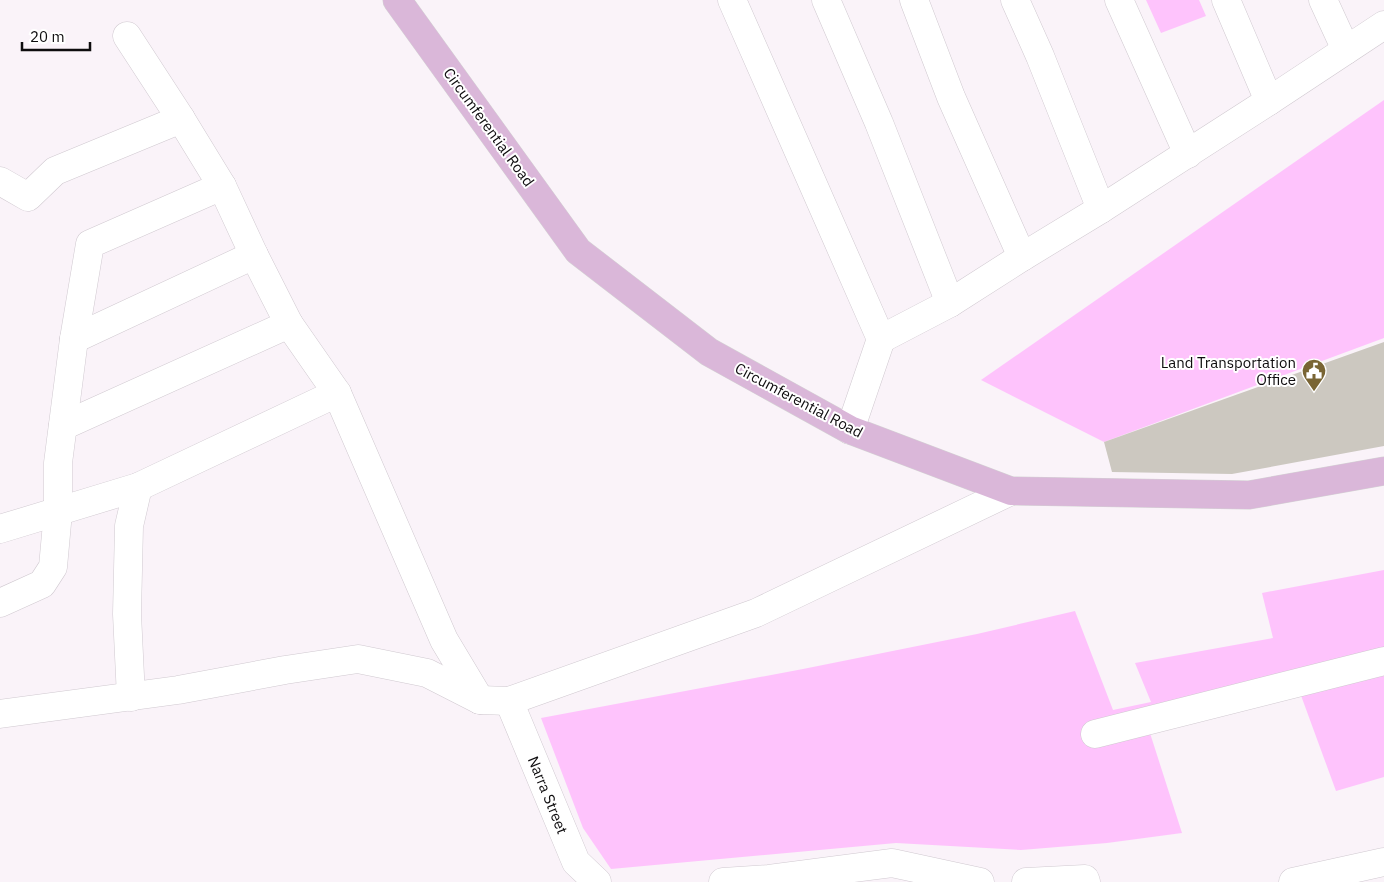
<svg xmlns="http://www.w3.org/2000/svg" width="1384" height="882" viewBox="0 0 1384 882" font-family="'IBM Plex Sans',sans-serif">
	<rect width="100%" height="100%" fill="#faf3f9"/>
	<g fill="#fec3fc">
		<polygon points="1146,0 1199,0 1206,16 1161,33"/>
		<polygon points="1384,100 1384,338 1104,442 981,380"/>
		<polygon points="1384,570 1384,777 1336,791 1299,690 1149,730 1182,833 1107,843 1021,850 896,843 611,869 583,828 541,718 803,669 977,634 1075,611 1113,710 1151,702 1135,663 1273,638 1262,593"/>
	</g>
	<polygon fill="#ccc8c0" points="1384,342 1384,446 1232,474 1112,472 1104,442"/>
	<g fill="none" stroke-linecap="round" stroke-linejoin="round">
		<defs>
			<g id="minor">
				<polyline points="732,0 881,339 850,430"/>
				<polyline points="826,0 879,123 950,303"/>
				<polyline points="914,0 951,97 1022,257"/>
				<polyline points="1015,0 1040,56 1101,209"/>
				<polyline points="1119,0 1188,154"/>
				<polyline points="1226,0 1269,101"/>
				<polyline points="1323,0 1346,50"/>
				<polyline points="127,36 181,119 222,186 254,255 289,324 337,393 444,640 480,700"/>
				<polyline points="0,181 28,197 55,171 181,119"/>
				<polyline points="74,339 254,255"/>
				<polyline points="881,339 950,303 1022,257 1101,209 1269,101 1384,25"/>
				<polyline points="63,426 289,324"/>
				<polyline points="0,529 138,487 337,393"/>
				<polyline points="0,603 42,584 53,567 58,512 58,463 74,339 90,244 222,186"/>
				<polyline points="131,697 127,614 129,526 138,487"/>
				<polyline points="509,701 576,862 597,882"/>
				<polyline points="0,714 178,690 285,670 358,659 427,673 480,700 509,701 756,613 1011,491"/>
				<polyline points="1095,734 1384,661"/>
				<polyline points="723,882 769,879 892,863 980,882"/>
				<polyline points="1026,882 1085,879 1086,882"/>
				<polyline points="1293,882 1384,862"/>
			</g>
			<polyline id="major" points="397,0 578,251 709,352 850,430 1011,491 1249,495 1384,471"/>
		</defs>
		<use href="#minor" stroke="#d0c9d0" stroke-width="29"/>
		<use href="#major" stroke="#d4d3d4" stroke-width="29"/>
		<use href="#minor" stroke="#fff" stroke-width="28"/>
		<use href="#major" stroke="#dab7d9" stroke-width="28"/>
	</g>
	<defs>
		<symbol id="civic-pin" viewBox="-11 -11 22 30"><path d="M0 17L-7.5 6A9.5 9.5 0 1 1 7.5 6Z" fill="#796534" stroke="#fff"/><path d="M-.6-6.5H3V-4.5H.6V-3L4-1V1h2V6H-6V1h2V-1L-.6-3ZM-1.2 2.5V6h2.4V2.5Z" fill="#fff"/></symbol>
	</defs>
	<g fill-rule="evenodd">
		<use href="#civic-pin" x="1300" y="357" width="28" height="38"/>
	</g>
	<g text-anchor="middle" dominant-baseline="central" stroke-width="4" stroke-linejoin="round" paint-order="stroke">
		<g font-size="15" fill="#0e0c0e" stroke="#fff">
			<text transform="translate(489 127) rotate(54)">Circumferential Road</text>
			<text transform="translate(799 400) rotate(28)">Circumferential Road</text>
			<text transform="translate(548 795) rotate(68)">Narra Street</text>
		</g>
		<g font-size="15" fill="#0e0c0e" stroke="#fff" text-anchor="end">
			<text x="1296" y="362">Land Transportation<tspan x="1296" dy="17">Office</tspan></text>
		</g>
	</g>
	<path d="M22 42v8h68v-8" fill="none" stroke="#0e0c0e" stroke-width="2.5"/>
	<text x="30" y="42" font-size="15" fill="#0e0c0e" stroke="#ffffff" stroke-width="4" paint-order="stroke">20 m</text>
</svg>
